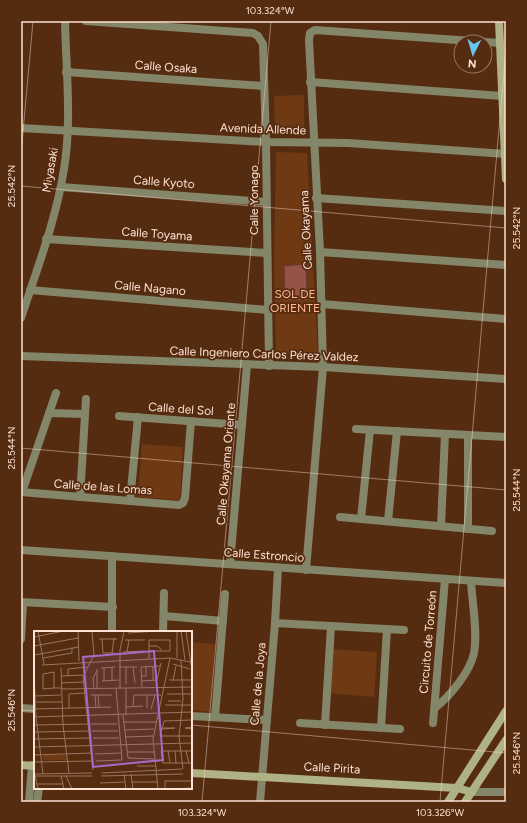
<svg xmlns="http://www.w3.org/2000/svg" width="527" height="823" viewBox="0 0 527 823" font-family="Figtree,sans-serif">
	<rect width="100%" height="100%" fill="#562c10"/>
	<g fill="#6f3914">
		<polygon points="304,95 304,130 275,130 274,96"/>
		<polygon points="276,152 307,153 318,353 276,353 274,262"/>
		<polygon points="142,444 183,447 180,500 138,497"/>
		<polygon points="191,642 215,644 210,712 191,710"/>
		<polygon points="329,649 377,652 374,697 326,693"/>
	</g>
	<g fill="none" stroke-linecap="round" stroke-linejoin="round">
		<g stroke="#84866a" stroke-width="8">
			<polyline points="86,21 253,33 258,36 263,44 266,142 269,366"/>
			<polyline points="66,72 264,86"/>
			<polyline points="310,82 502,96"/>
			<polyline points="21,128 266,142 348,143 506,154"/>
			<polyline points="61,187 266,202"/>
			<polyline points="316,198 506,211"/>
			<polyline points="46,239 267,253"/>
			<polyline points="320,252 506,265"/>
			<polyline points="30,290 268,310"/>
			<polyline points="322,304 506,319"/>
			<path d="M21,318C37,269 56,220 64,169C72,122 66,69 65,21"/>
			<polyline points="21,356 323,367 506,379"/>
			<polyline points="49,413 85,414"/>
			<polyline points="119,416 242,425"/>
			<polyline points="356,429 506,437"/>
			<polyline points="21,492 179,505 183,503 185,498 191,421"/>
			<polyline points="22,492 56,393"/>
			<polyline points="80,497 86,399"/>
			<polyline points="130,501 138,417"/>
			<polyline points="340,517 492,531"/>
			<polyline points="361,519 370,430"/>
			<polyline points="388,521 397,431"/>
			<polyline points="441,526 445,434"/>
			<polyline points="468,529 468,435"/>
			<polyline points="21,550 506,583"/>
			<polyline points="230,564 247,365"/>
			<polyline points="306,570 323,367 320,252 309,40 310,33 315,30 500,43"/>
			<polyline points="21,602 113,607"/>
			<polyline points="164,616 223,621"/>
			<polyline points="275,623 404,630"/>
			<polyline points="112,632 112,556"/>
			<polyline points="163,632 164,593"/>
			<polyline points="21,639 23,603"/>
			<polyline points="21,708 35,709"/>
			<path d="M435,708C450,696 470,672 474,653C478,632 472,602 471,581"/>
			<polyline points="191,716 267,720"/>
			<polyline points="215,717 225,594"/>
			<polyline points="300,723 400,729"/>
			<polyline points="433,723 445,579"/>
			<polyline points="325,725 331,626"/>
			<polyline points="381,728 387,629"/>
			<polyline points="472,792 506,792"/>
			<polyline points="29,802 32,765"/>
			<polyline points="37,802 39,788"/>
			<polyline points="260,802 275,623 278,568"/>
		</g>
		<g stroke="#afb284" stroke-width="8">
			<polyline points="499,21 506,179"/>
			<polyline points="21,765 35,766"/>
			<polyline points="191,773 457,788 472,792"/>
			<polyline points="448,802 506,711"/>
			<polyline points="465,802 506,740"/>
		</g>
	</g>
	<polygon fill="#80473c" points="306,264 307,300 285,300 284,266"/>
	<polygon fill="#955246" stroke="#683931" points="306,264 307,298 285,298 284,266"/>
	<path fill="none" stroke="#fde1d2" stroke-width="1" stroke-opacity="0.45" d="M21,154L33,21M21,186L506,228M21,448L506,490M21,710L35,711M191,725L506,753M202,802L271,21M440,802L506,49"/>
	<g text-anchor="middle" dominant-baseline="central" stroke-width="3.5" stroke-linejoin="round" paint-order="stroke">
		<g font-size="12" fill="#fde1d2" stroke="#562c10">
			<text transform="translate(166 67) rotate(4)">Calle Osaka</text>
			<text transform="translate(263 129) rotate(2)">Avenida Allende</text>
			<text transform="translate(50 170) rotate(-80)">Miyasaki</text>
			<text transform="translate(164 182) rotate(4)">Calle Kyoto</text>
			<text transform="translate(254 200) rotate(-90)">Calle Yonago</text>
			<text transform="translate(306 230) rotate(-93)">Calle Okayama</text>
			<text transform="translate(157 234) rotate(4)">Calle Toyama</text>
			<text transform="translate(150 288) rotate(5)">Calle Nagano</text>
			<text transform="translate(264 354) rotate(2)">Calle Ingeniero Carlos Pérez Valdez</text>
			<text transform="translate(181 409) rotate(4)">Calle del Sol</text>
			<text transform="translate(226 464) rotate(-85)">Calle Okayama Oriente</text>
			<text transform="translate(103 487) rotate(4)">Calle de las Lomas</text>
			<text transform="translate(264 555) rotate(4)">Calle Estroncio</text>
			<text transform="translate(428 642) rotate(-85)">Circuito de Torreón</text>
			<text transform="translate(258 684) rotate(-85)">Calle de la Joya</text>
			<text transform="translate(332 768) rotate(3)">Calle Pirita</text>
		</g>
		<g font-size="12" fill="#ffb990" stroke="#562c10">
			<text x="295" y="294">SOL DE<tspan x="295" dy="14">ORIENTE</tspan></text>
		</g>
	</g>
	<g transform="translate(34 631)">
		<rect width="158" height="158" fill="#562c10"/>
		<path d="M9,124H32L33,129H9Z" fill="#6f3914"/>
		<path fill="none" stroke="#99745e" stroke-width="1" d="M4,0L10,33M44,0L45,30M58,0L60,24L49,46L59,139M67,0H82M147,0L151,29M152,0L158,40M94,2L123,0M0,6L30,0M65,8H83M68,8L69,22H81M91,9H111M0,15L44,7M115,15H123L128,19M89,21L111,20M93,21L95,9M78,22L80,7M0,24L45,16M9,27L38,22V16M143,27V0M115,28V9H136V20H115M147,29L149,68L145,105L149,138M139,33L156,38M8,34L136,27L156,31M119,35V49M78,36V50M85,36H103M92,36V53M99,36L101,52M27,37L29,94L35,142M67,37L81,36M70,37V50M63,38V57M0,41L2,86L9,143M27,45L49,44M34,45V38L53,36M107,45H112V35M135,49H158M139,49L142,35M68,50L85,49M107,50L123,49L127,32M27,52L49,51M108,56L107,36L126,35M20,57V41L9,43V58L20,57H27M60,57L59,47L63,40M86,57V19L90,0M92,57V84M27,58L158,56M133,63H158M57,64H78M61,64L62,77M64,64L65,77M113,64V77M0,65L27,64M134,70H147M0,71H28M131,74H158M99,75L100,64H127M92,76L109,75M35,77V63L51,62M0,78L77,76M117,78L121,64M89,84L94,127L120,128M0,86L158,81M158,89L130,90L126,105H158M90,91H122M57,93H83M0,94L54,93M158,96L151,97L158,98M128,98L141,97H128M91,99L120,98M58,100H84M0,101L55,100M92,106L119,105M59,107H85M0,108L56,107M0,116L158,112M134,120L136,132M141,120L142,132M152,120L155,132M158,120H127L129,132H158M93,121H120M61,123L87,122M0,124L58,122M62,130L88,129L82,57M0,131L59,130M103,135H121M68,142L148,138M0,143L58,142M90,143L92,158M97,143L99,158M1,144L4,158M0,145H58M27,145L30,158M32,145L38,158M67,145L149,143M98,151H123M66,152L91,151M3,153H29M124,158L119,108L136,27M131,158V150H158M139,158L156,157"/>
		<path fill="#a86bc6" fill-opacity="0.15" stroke="#a86bc6" stroke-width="2" d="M120,20L129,129L59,136L49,26Z"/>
		<rect width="158" height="158" fill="none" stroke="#fde1d2" stroke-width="2"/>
	</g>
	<rect width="527" height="823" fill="none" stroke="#562c10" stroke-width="44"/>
	<g transform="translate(473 54) rotate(185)"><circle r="19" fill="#562c10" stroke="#99745e"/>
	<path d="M0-3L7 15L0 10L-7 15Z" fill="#68c4f0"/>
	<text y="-6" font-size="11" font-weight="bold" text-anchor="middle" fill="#fde1d2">N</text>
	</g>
	<rect x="22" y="22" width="483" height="779" fill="none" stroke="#fde1d2" stroke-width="1.5"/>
	<g font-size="10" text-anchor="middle" fill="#fde1d2">
		<text x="270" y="14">103.324°W</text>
		<text transform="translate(11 186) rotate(-90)" y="4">25.542°N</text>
		<text transform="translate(516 228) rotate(-90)" y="4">25.542°N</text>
		<text transform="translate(11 448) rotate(-90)" y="4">25.544°N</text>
		<text transform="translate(516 490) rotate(-90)" y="4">25.544°N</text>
		<text transform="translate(11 710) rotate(-90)" y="4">25.546°N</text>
		<text transform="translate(516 753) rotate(-90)" y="4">25.546°N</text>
		<text x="202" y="816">103.324°W</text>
		<text x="440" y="816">103.326°W</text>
	</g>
</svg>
